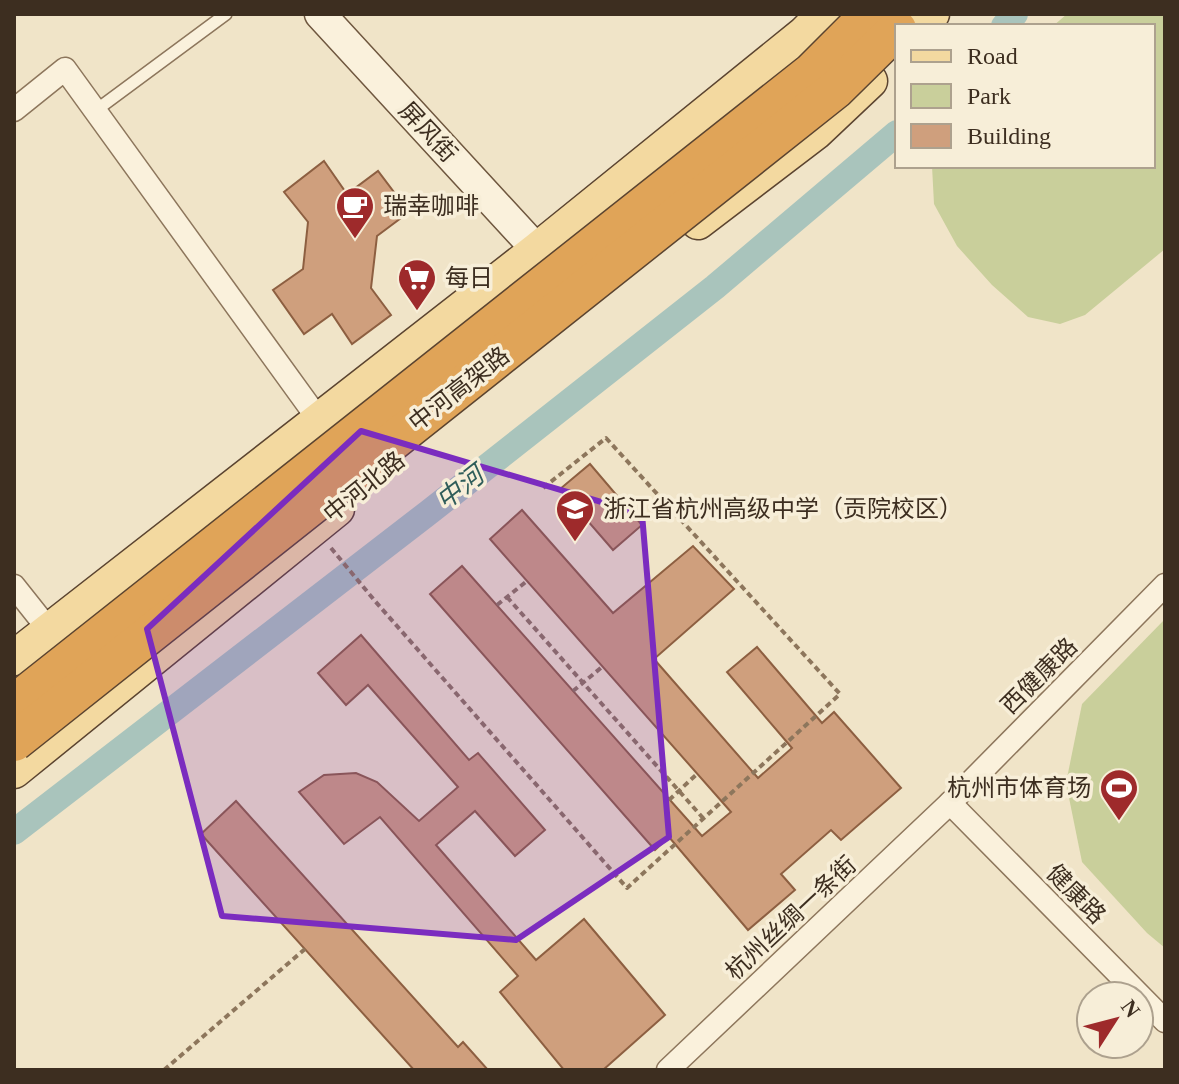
<svg xmlns="http://www.w3.org/2000/svg" width="1179" height="1084" viewBox="0 0 1179 1084" font-family="'Times New Roman','Noto Sans SC',serif">
	<rect width="100%" height="100%" fill="#f0e4c8"/>
	<g fill="#c9cf9b">
		<polygon points="1067,14 1165,14 1165,249 1085,315 1060,324 1028,317 992,285 957,246 934,204 932,166 1153,166 1153,26 1053,26"/>
		<polygon points="1165,619 1165,948 1147,933 1082,862 1066,783 1082,704"/>
	</g>
	<g fill="none" stroke-linecap="round" stroke-linejoin="round">
		<g stroke="#a9c4bc" stroke-width="26">
			<polyline points="1004,26 1015,14"/>
			<polyline points="14,832 428,513 715,287 897,133"/>
		</g>
	</g>
	<g fill="#cf9f7d" stroke="#8d5f41" stroke-width="2">
		<polygon points="324,161 347,194 378,171 409,212 377,236 371,288 391,315 352,344 332,314 304,334 273,290 303,269 308,222 284,192"/>
		<polygon points="590,464 642,525 613,550 560,489"/>
		<polygon points="522,510 613,613 693,546 734,589 654,659 758,778 792,748 727,672 757,647 822,723 834,712 901,788 841,840 831,830 781,874 795,890 748,930 669,837 655,850 430,594 462,566 702,836 731,812 490,539"/>
		<polygon points="361,635 469,760 478,753 545,830 515,856 475,811 436,845 536,960 584,919 665,1015 603,1070 564,1070 500,992 518,976 380,817 344,844 299,792 324,775 356,773 377,782 419,821 458,787 368,685 346,705 318,673"/>
		<polygon points="236,801 458,1047 463,1042 488,1070 414,1070 201,834"/>
	</g>
	<g fill="none" stroke-linecap="round" stroke-linejoin="round">
		<defs>
			<polyline id="lane" points="95,111 226,14"/>
			<g id="street">
				<polyline points="14,110 65,69 319,420"/>
				<polyline points="14,586 49,630"/>
				<polyline points="950,803 1165,1021"/>
				<polyline points="668,1070 950,803 1165,585"/>
			</g>
			<polyline id="secondary" points="320,14 537,250"/>
			<g id="primary">
				<polyline points="920,26 932,14"/>
				<polyline points="698,222 816,132 870,81"/>
				<polyline points="14,658 537,250 804,34 824,14"/>
				<polyline points="14,771 337,509"/>
			</g>
		</defs>
		<use href="#lane" stroke="#8d765c" stroke-width="14"/>
		<use href="#street" stroke="#8d765c" stroke-width="25"/>
		<use href="#secondary" stroke="#6f573f" stroke-width="33"/>
		<use href="#primary" stroke="#5b4430" stroke-width="37"/>
		<g stroke="#8d765c" stroke-width="4" stroke-dasharray="6 4" stroke-linecap="butt">
			<polyline points="331,548 375,601 627,888 840,694 606,438 543,488"/>
			<polyline points="507,597 703,818"/>
			<polyline points="497,605 527,581"/>
			<polyline points="573,691 602,667"/>
			<polyline points="669,800 697,774"/>
			<polyline points="164,1070 305,949"/>
		</g>
		<use href="#lane" stroke="#faf1dc" stroke-width="11"/>
		<use href="#street" stroke="#faf1dc" stroke-width="22"/>
		<use href="#secondary" stroke="#faf1dc" stroke-width="30"/>
		<use href="#primary" stroke="#f3d9a0" stroke-width="34"/>
		<defs>
			<g id="highway-bridge">
				<polyline points="14,704 812,72 870,14"/>
				<polyline points="14,742 836,89 897,29"/>
			</g>
		</defs>
		<use href="#highway-bridge" stroke="#5b4430" stroke-width="41" stroke-linecap="butt"/>
		<use href="#highway-bridge" stroke="#e0a458" stroke-width="38"/>
	</g>
	<path fill="#7b2cbf" fill-opacity="0.2" stroke="#7b2cbf" stroke-width="6" stroke-linejoin="round" d="M361,431L642,514L669,837L516,940L222,916L147,629Z"/>
	<defs>
		<symbol id="cafe-pin" viewBox="-11 -11 22 30"><path d="M0 17L-7.5 6A9.5 9.5 0 1 1 7.5 6Z" fill="#9e2a2b" stroke="#f7eed8"/><path d="M-5.5-4.5H6V0H3Q3 3.5 0 3.5H-2.5Q-5.5 3.5-5.5 0ZM3-3.2v2h1.7v-2ZM-6 4.5H4V6H-6Z" fill="#fff"/></symbol>
		<symbol id="supermarket-pin" viewBox="-11 -11 22 30"><path d="M0 17L-7.5 6A9.5 9.5 0 1 1 7.5 6Z" fill="#9e2a2b" stroke="#f7eed8"/><path d="M-6-5.5h2.5l.6 2H6L4.5 2H-2.5L-4.4-4H-6ZM-1.5 3.2a1.3 1.3 0 1 0 .1 0ZM3 3.2a1.3 1.3 0 1 0 .1 0Z" fill="#fff"/></symbol>
		<symbol id="school-pin" viewBox="-11 -11 22 30"><path d="M0 17L-7.5 6A9.5 9.5 0 1 1 7.5 6Z" fill="#9e2a2b" stroke="#f7eed8"/><path d="M0-5L7-2L0 1L-7-2ZM-4 1L0 2.5L4 1V4Q0 6-4 4Z" fill="#fff"/></symbol>
		<symbol id="stadium-pin" viewBox="-11 -11 22 30"><path d="M0 17L-7.5 6A9.5 9.5 0 1 1 7.5 6Z" fill="#9e2a2b" stroke="#f7eed8"/><path d="M0-5a6.5 5 0 1 0 0 10a6.5 5 0 1 0 0-10ZM-3.5-1.8h7v3.6h-7Z" fill="#fff"/></symbol>
	</defs>
	<g fill-rule="evenodd">
		<use href="#cafe-pin" x="333" y="184" width="44" height="60"/>
		<use href="#supermarket-pin" x="395" y="256" width="44" height="60"/>
		<use href="#school-pin" x="553" y="487" width="44" height="60"/>
		<use href="#stadium-pin" x="1097" y="766" width="44" height="60"/>
	</g>
	<g text-anchor="middle" dominant-baseline="central" stroke-width="7" stroke-linejoin="round" paint-order="stroke">
		<g font-size="24" fill="#3d2e20" stroke="#f7eed8">
			<text transform="translate(428 132) rotate(47)">屏风街</text>
			<text transform="translate(459 389) rotate(-38)">中河高架路</text>
			<text transform="translate(364 487) rotate(-39)">中河北路</text>
			<text transform="translate(1039 676) rotate(-45)">西健康路</text>
			<text transform="translate(1076 894) rotate(45)">健康路</text>
			<text transform="translate(791 918) rotate(-43)">杭州丝绸一条街</text>
		</g>
		<g font-size="24" fill="#3d2e20" stroke="#f7eed8" text-anchor="start">
			<text x="383" y="206">瑞幸咖啡</text>
			<text x="445" y="278">每日</text>
			<text x="603" y="509">浙江省杭州高级中学（贡院校区）</text>
			<text x="1091" y="788" text-anchor="end">杭州市体育场</text>
		</g>
		<g font-size="26" font-style="italic" fill="#2f5d5a" stroke="#f7eed8">
			<text transform="translate(460 488) rotate(-38)">中河</text>
		</g>
	</g>
	<rect width="1179" height="1084" fill="none" stroke="#3d2e20" stroke-width="32"/>
	<rect x="895" y="24" width="260" height="144" fill="#f7eed8" stroke="#ada18e" stroke-width="2"/>
	<rect x="911" y="50" width="40" height="12" fill="#f3d9a0" stroke="#ada18e" stroke-width="2"/>
	<text x="967" y="64" font-size="24" fill="#3d2e20">Road</text>
	<rect x="911" y="84" width="40" height="24" fill="#c9cf9b" stroke="#ada18e" stroke-width="2"/>
	<text x="967" y="104" font-size="24" fill="#3d2e20">Park</text>
	<rect x="911" y="124" width="40" height="24" fill="#cf9f7d" stroke="#ada18e" stroke-width="2"/>
	<text x="967" y="144" font-size="24" fill="#3d2e20">Building</text>
	<g transform="translate(1115 1020) rotate(54)"><circle r="38" fill="#f7eed8" stroke="#ada18e" stroke-width="2"/>
	<path d="M0-6L14 30L0 20L-14 30Z" fill="#9e2a2b"/>
	<text y="-12" font-size="22" font-weight="bold" text-anchor="middle" fill="#3d2e20">N</text>
	</g>
</svg>
